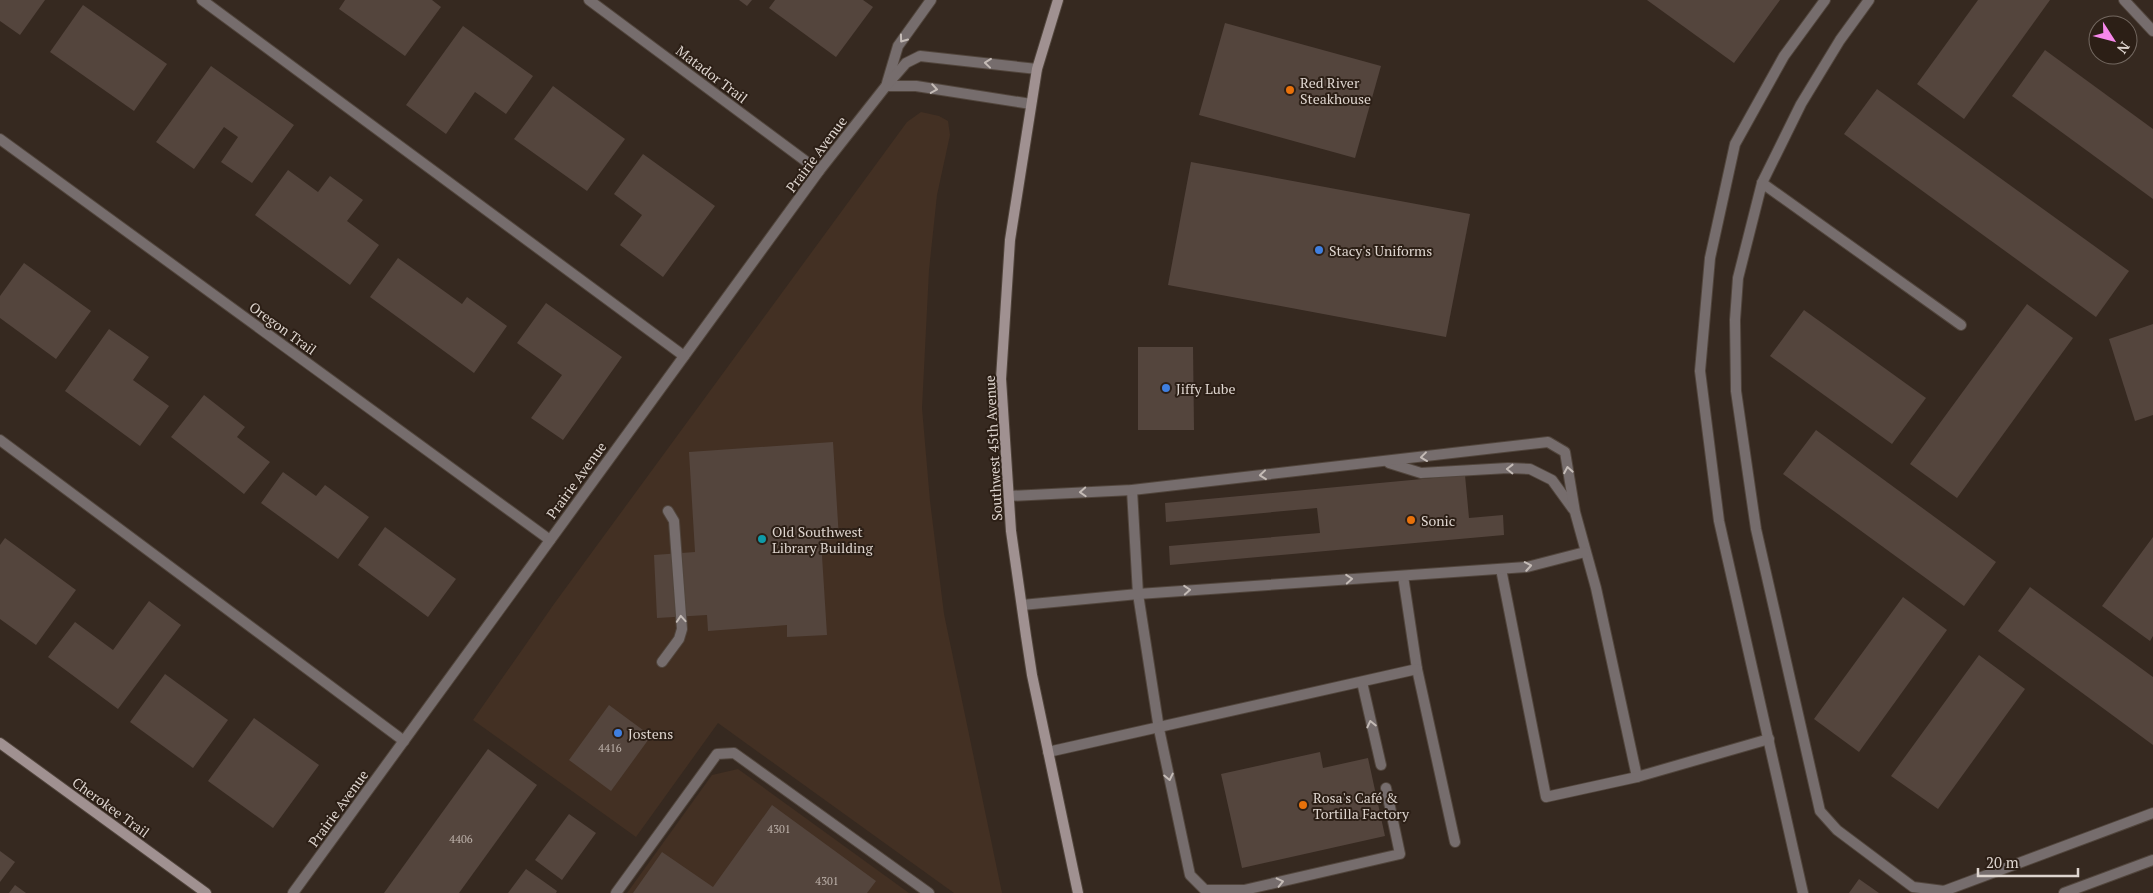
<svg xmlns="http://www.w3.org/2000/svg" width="2153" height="893" viewBox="0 0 2153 893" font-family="'PT Serif',serif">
	<rect width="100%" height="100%" fill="#362920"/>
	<g fill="#433023">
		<polygon points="921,112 939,116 948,121 950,135 937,195 929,270 922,408 930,501 944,614 1002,893 954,893 718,723 636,837 473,720 554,604 907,122"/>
		<polygon points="738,769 909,893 627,893 712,775"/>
	</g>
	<g fill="#54453d">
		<polygon points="0,0 45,0 20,35 0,21"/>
		<polygon points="345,0 432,0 441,7 405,56 339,9"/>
		<polygon points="739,0 752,0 747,6"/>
		<polygon points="775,0 863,0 873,7 836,57 769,8"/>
		<polygon points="1647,0 1780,0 1734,63"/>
		<polygon points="1978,0 2050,0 1964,119 1917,84"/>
		<polygon points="83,5 167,64 134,111 50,52"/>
		<polygon points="1225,23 1381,66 1355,158 1199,115"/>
		<polygon points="463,26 533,76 506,114 475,92 446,134 406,105"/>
		<polygon points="2045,50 2153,129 2153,199 2012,96"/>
		<polygon points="211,66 294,125 252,183 221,162 238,137 224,127 194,169 156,142"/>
		<polygon points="553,86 625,139 587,191 514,139"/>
		<polygon points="1877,89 2129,271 2096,317 1844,134"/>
		<polygon points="643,154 715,206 663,277 620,245 642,215 614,194"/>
		<polygon points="1191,162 1470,214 1446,337 1168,285"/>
		<polygon points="288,170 318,192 330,176 363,200 347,221 379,245 350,285 255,215"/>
		<polygon points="398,258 462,304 467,297 507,326 474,373 370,297"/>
		<polygon points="24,263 91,311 56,359 0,318 0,296"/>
		<polygon points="546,303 622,357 563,440 531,418 562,375 517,343"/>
		<polygon points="2027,304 2073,338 1957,498 1910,464"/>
		<polygon points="1804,310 1926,398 1892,444 1770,356"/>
		<polygon points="2153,324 2153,415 2135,421 2109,339"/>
		<polygon points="109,329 149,357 133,380 169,406 140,446 65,391"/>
		<polygon points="1138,347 1193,347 1194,430 1138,430"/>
		<polygon points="204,395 245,427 237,437 270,462 244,494 171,437"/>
		<polygon points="1816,430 1996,562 1964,606 1783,474"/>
		<polygon points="833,442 839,539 821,540 827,635 787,637 787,625 708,631 707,615 657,618 654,555 695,552 689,452"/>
		<polygon points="283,472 316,496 325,485 369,517 338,559 261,503"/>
		<polygon points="1465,475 1469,518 1503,515 1504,535 1170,565 1169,546 1320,533 1317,508 1166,522 1165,503"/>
		<polygon points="385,527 456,579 428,617 358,565"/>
		<polygon points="2153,537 2153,636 2150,641 2102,606"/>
		<polygon points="5,538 76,590 36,645 0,619 0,545"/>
		<polygon points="2030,587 2153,677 2153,745 1998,631"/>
		<polygon points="1903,597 1947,630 1859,752 1814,719"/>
		<polygon points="149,601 181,625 118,709 48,657 75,622 113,650"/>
		<polygon points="1979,655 2025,689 1938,809 1891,776"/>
		<polygon points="165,674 228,720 193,768 130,722"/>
		<polygon points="609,705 651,736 611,791 569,760"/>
		<polygon points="254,718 319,765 273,828 208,781"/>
		<polygon points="488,749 537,785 459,893 384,893"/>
		<polygon points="1320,752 1323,768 1368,758 1385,836 1242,868 1221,774"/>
		<polygon points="772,805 876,881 867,893 633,893 662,852 713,887"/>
		<polygon points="569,814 596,833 562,880 535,860"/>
		<polygon points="0,851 15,862 0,882"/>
		<polygon points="526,869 557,891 556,893 508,893"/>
		<polygon points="1859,879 1879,893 1849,893"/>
		<polygon points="15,885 26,893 9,893"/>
	</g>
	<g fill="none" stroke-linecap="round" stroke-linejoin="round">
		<defs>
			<g id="lane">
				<polyline points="202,0 684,356"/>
				<polyline points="2124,0 2153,31"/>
				<polyline points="1762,183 1801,104 1840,40 1869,0"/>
				<polyline points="1961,325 1762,183 1738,278 1735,320 1736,391 1756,529 1820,811 1837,830 1913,887 1944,891 2153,813"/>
				<polyline points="0,440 404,741"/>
				<polyline points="1389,463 1421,473 1508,468 1530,469 1552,480 1573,509"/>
				<polyline points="1132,490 1138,594 1159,729 1190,875 1205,890 1244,890 1400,854 1386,788"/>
				<polyline points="1009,496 1132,490 1548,442 1565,452 1575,512 1596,588 1637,777"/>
				<polyline points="1501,569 1546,797 1637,777 1769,739"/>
				<polyline points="1403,576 1417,669 1455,842"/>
				<polyline points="1022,605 1138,594 1527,567 1585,552"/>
				<polyline points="662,662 679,639 682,629 674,521 668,511"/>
				<polyline points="1362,682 1381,765"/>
				<polyline points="1048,752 1417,669"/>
				<polyline points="616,893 717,754 734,753 929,893"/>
				<polyline points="1803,893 1719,521 1700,371 1710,258 1735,144 1784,56 1825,0"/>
				<polyline points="2064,893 2153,860"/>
			</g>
			<g id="street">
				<polyline points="589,0 819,171"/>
				<polyline points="887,83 898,46 931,0"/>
				<polyline points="886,86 916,86 1031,104"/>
				<polyline points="0,139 550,540"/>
				<polyline points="293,893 819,171 886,86 906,63 920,56 1037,69"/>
			</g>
			<g id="secondary">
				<polyline points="1058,0 1037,69 1010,240 1001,379 1011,531 1026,636 1032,675 1078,893"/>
				<polyline points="0,743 206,893"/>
			</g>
		</defs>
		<use href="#lane" stroke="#51453c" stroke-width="12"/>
		<use href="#street" stroke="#51453c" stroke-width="12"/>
		<use href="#secondary" stroke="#51453c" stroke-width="12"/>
		<use href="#lane" stroke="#766d6d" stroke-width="10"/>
		<use href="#street" stroke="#766d6d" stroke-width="10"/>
		<use href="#secondary" stroke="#a09191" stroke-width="10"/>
	</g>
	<defs><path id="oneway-chevron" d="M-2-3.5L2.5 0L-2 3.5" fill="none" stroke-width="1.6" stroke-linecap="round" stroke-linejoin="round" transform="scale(1.25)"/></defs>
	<g stroke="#c4bbb6">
		<use href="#oneway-chevron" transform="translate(903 39) rotate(126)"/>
		<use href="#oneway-chevron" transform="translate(988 63) rotate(-174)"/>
		<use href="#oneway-chevron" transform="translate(934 89) rotate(9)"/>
		<use href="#oneway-chevron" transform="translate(1424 457) rotate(173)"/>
		<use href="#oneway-chevron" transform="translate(1510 469) rotate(-179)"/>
		<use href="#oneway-chevron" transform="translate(1568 470) rotate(-100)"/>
		<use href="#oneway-chevron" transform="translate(1263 475) rotate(174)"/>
		<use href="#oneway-chevron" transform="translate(1083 492) rotate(177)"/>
		<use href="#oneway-chevron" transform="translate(1528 566) rotate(-10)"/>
		<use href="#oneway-chevron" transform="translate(1349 579) rotate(-4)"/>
		<use href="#oneway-chevron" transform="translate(1187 590) rotate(-4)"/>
		<use href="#oneway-chevron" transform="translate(681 619) rotate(-94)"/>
		<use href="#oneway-chevron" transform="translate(1371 724) rotate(-103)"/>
		<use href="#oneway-chevron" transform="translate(1169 777) rotate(78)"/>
		<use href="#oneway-chevron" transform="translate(1280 882) rotate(-13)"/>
	</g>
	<g fill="#e8710a" stroke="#2c1f16" stroke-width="2">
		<circle cx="1290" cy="90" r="5"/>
		<circle cx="1411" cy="520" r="5"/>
		<circle cx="1303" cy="805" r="5"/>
	</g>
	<g fill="#3f7fe0" stroke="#2c1f16" stroke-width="2">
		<circle cx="1319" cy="250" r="5"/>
		<circle cx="1166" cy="388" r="5"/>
		<circle cx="618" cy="733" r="5"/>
	</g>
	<circle fill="#0f9aa8" stroke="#2c1f16" stroke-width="2" cx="762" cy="539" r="5"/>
	<g text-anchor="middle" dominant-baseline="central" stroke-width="4" stroke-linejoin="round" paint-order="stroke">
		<g font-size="11" fill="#bcb1aa">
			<text x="610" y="748">4416</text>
			<text x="779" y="829">4301</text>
			<text x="461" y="839">4406</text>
			<text x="827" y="881">4301</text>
		</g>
		<g font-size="14" fill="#ded5cf" stroke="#2c1f16">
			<text transform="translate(712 74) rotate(37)">Matador Trail</text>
			<text transform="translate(816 154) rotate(-53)">Prairie Avenue</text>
			<text transform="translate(283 328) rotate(36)">Oregon Trail</text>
			<text transform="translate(993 448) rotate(-93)">Southwest 45th Avenue</text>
			<text transform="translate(576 480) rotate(-54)">Prairie Avenue</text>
			<text transform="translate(111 807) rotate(36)">Cherokee Trail</text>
			<text transform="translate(338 808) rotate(-54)">Prairie Avenue</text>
		</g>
		<g font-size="14" fill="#ded5cf" stroke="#2c1f16" text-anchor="start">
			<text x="1300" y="82">Red River<tspan x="1300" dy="16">Steakhouse</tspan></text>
			<text x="1329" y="250">Stacy's Uniforms</text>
			<text x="1176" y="388">Jiffy Lube</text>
			<text x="1421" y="520">Sonic</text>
			<text x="772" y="531">Old Southwest<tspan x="772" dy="16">Library Building</tspan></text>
			<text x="628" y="733">Jostens</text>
			<text x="1313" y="797">Rosa's Café &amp;<tspan x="1313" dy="16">Tortilla Factory</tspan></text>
		</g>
	</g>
	<g transform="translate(2113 40) rotate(126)"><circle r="24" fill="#2c1f16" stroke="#736860"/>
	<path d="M0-4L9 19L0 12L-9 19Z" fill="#f788eb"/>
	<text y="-8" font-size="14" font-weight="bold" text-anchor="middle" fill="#ded5cf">N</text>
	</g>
	<path d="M1978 868v8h100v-8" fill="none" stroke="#ded5cf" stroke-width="2.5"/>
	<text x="1986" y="868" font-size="15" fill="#ded5cf" stroke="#2c1f16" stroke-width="4" paint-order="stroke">20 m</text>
</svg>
